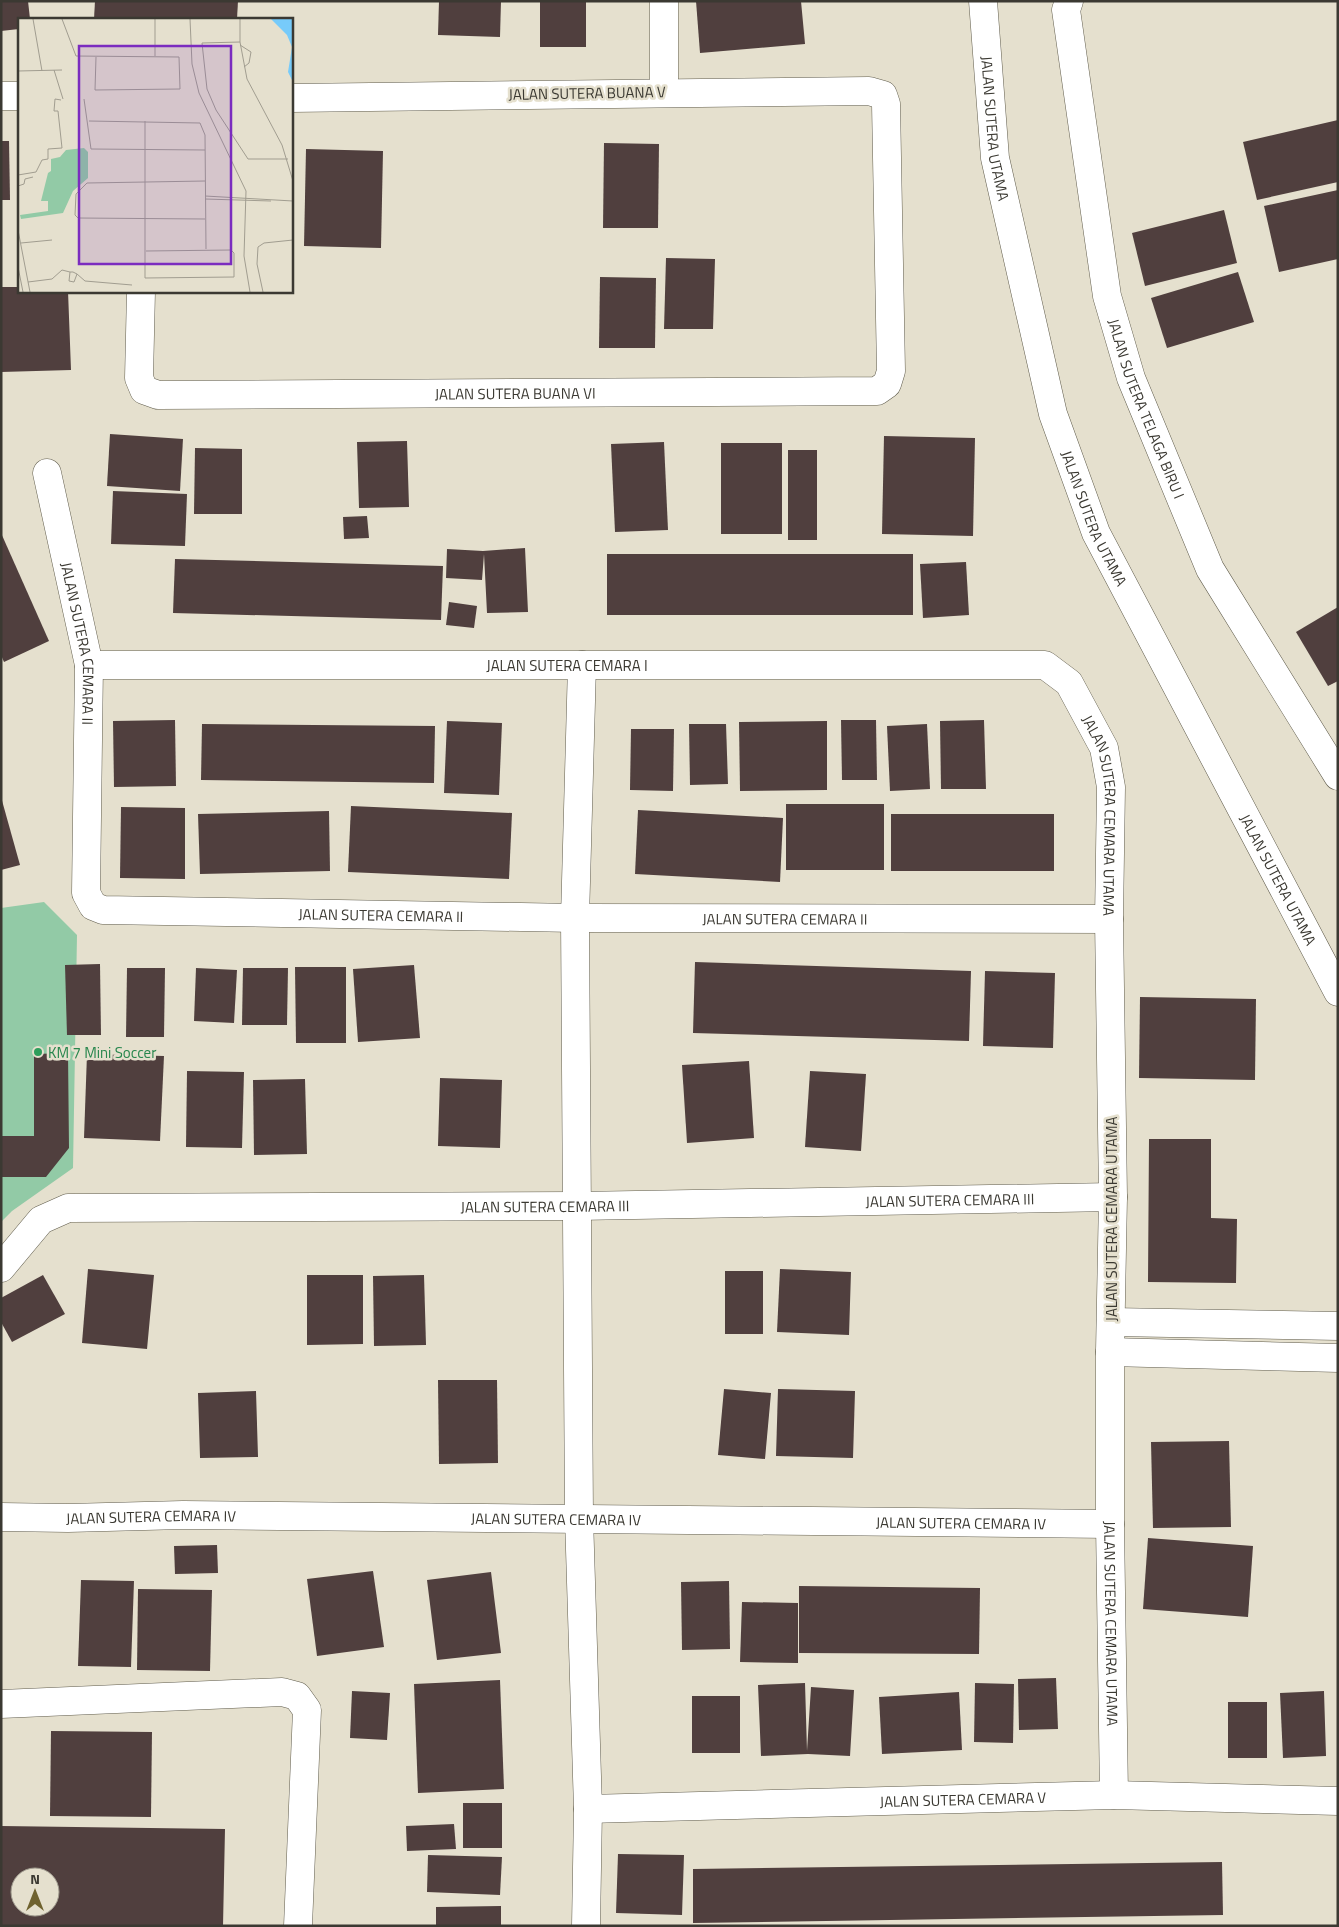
<svg xmlns="http://www.w3.org/2000/svg" width="1339" height="1927" viewBox="0 0 1339 1927" font-family="'Titillium Web',sans-serif">
	<rect width="100%" height="100%" fill="#e5e0ce"/>
	<polygon fill="#92caa6" points="44,902 77,935 73,1168 12,1211 1,1222 1,908"/>
	<g fill="#503f3e" fill-rule="evenodd">
		<polygon points="1,1 28,1 30,19 19,19 19,29 1,31"/>
		<polygon points="95,1 238,1 237,19 94,19"/>
		<polygon points="439,1 501,1 500,37 438,35"/>
		<rect x="540" y="1" width="46" height="46"/>
		<polygon points="696,1 801,1 805,44 700,53"/>
		<polygon points="1338,120 1338,182 1257,200 1243,142"/>
		<polygon points="1,141 9,141 10,200 1,200"/>
		<polygon points="604,143 659,144 658,228 603,228"/>
		<polygon points="306,149 383,151 381,248 304,246"/>
		<polygon points="1338,190 1338,259 1279,272 1264,206"/>
		<polygon points="1224,210 1237,263 1145,286 1132,233"/>
		<polygon points="666,258 715,259 713,329 664,329"/>
		<polygon points="1238,272 1254,322 1167,348 1151,298"/>
		<polygon points="600,277 656,278 655,348 599,348"/>
		<polygon points="1,287 19,287 19,291 68,291 71,370 1,372"/>
		<polygon points="110,434 183,439 180,491 107,486"/>
		<polygon points="884,436 975,438 973,536 882,534"/>
		<polygon points="407,441 409,507 359,508 357,442"/>
		<polygon points="664,442 668,530 615,532 611,444"/>
		<rect x="721" y="443" width="61" height="91"/>
		<polygon points="195,448 242,449 242,514 194,514"/>
		<rect x="788" y="450" width="29" height="90"/>
		<polygon points="113,491 187,494 185,546 111,544"/>
		<polygon points="367,516 369,538 344,539 343,517"/>
		<polygon points="1,533 49,641 4,662 1,655"/>
		<polygon points="525,548 528,612 487,613 484,554 482,580 446,578 447,549 483,551"/>
		<rect x="607" y="554" width="306" height="61"/>
		<polygon points="175,559 443,566 441,620 173,613"/>
		<polygon points="966,562 969,615 923,618 920,564"/>
		<polygon points="449,602 477,606 474,628 446,625"/>
		<polygon points="1338,607 1338,681 1328,686 1296,632"/>
		<polygon points="175,720 176,786 114,787 113,721"/>
		<polygon points="841,720 876,720 877,780 842,780"/>
		<polygon points="984,720 986,789 941,789 940,721"/>
		<polygon points="447,721 502,723 499,795 444,793"/>
		<polygon points="827,721 827,790 740,791 739,722"/>
		<polygon points="202,724 435,726 434,783 201,780"/>
		<polygon points="689,724 726,724 728,784 690,785"/>
		<polygon points="927,724 930,789 890,791 887,726"/>
		<polygon points="631,729 674,729 673,791 630,790"/>
		<polygon points="1,797 20,865 1,870"/>
		<rect x="786" y="804" width="98" height="66"/>
		<polygon points="351,806 512,813 509,879 348,872"/>
		<polygon points="121,807 185,808 185,879 120,878"/>
		<polygon points="638,810 783,818 780,882 635,874"/>
		<polygon points="329,811 330,871 200,874 198,814"/>
		<rect x="891" y="814" width="163" height="57"/>
		<polygon points="695,962 971,971 969,1041 693,1033"/>
		<polygon points="100,964 101,1035 67,1035 65,965"/>
		<polygon points="414,965 420,1038 358,1042 353,969"/>
		<polygon points="295,967 346,967 346,1043 296,1043"/>
		<polygon points="127,968 165,968 164,1037 126,1037"/>
		<polygon points="196,968 237,970 234,1023 194,1021"/>
		<polygon points="243,968 288,968 287,1025 242,1025"/>
		<polygon points="985,971 1055,973 1053,1048 983,1046"/>
		<polygon points="1140,997 1256,999 1255,1080 1139,1078"/>
		<polygon points="68,1053 69,1148 46,1177 1,1177 1,1136 34,1136 34,1054"/>
		<polygon points="87,1054 164,1056 160,1141 84,1138"/>
		<polygon points="749,1061 754,1138 687,1143 682,1065"/>
		<polygon points="187,1071 244,1072 242,1148 186,1147"/>
		<polygon points="810,1071 866,1074 861,1151 805,1147"/>
		<polygon points="440,1078 502,1080 500,1148 438,1146"/>
		<polygon points="305,1079 307,1154 254,1155 253,1080"/>
		<polygon points="1149,1139 1211,1139 1211,1218 1237,1219 1236,1283 1148,1282"/>
		<polygon points="88,1269 154,1275 147,1349 82,1343"/>
		<polygon points="780,1269 851,1272 849,1335 777,1332"/>
		<rect x="725" y="1271" width="38" height="63"/>
		<polygon points="43,1275 65,1314 12,1342 1,1322 1,1298"/>
		<polygon points="307,1275 363,1275 363,1344 307,1345"/>
		<polygon points="424,1275 426,1345 374,1346 373,1276"/>
		<polygon points="438,1380 497,1380 498,1463 439,1464"/>
		<polygon points="724,1389 771,1393 765,1459 718,1455"/>
		<polygon points="778,1389 855,1391 853,1458 776,1456"/>
		<polygon points="256,1391 258,1457 200,1458 198,1393"/>
		<polygon points="1229,1441 1231,1527 1153,1528 1151,1442"/>
		<polygon points="1148,1538 1253,1546 1248,1617 1143,1609"/>
		<polygon points="217,1545 218,1573 175,1574 174,1546"/>
		<polygon points="373,1571 384,1647 317,1656 307,1579"/>
		<polygon points="491,1572 501,1653 437,1660 427,1580"/>
		<polygon points="81,1580 134,1581 131,1667 78,1666"/>
		<polygon points="729,1581 730,1649 682,1650 681,1582"/>
		<polygon points="799,1586 980,1588 979,1654 799,1653"/>
		<polygon points="138,1589 212,1590 210,1671 137,1670"/>
		<polygon points="742,1602 798,1603 798,1663 740,1662"/>
		<polygon points="1056,1678 1058,1729 1019,1730 1018,1679"/>
		<polygon points="500,1680 504,1789 418,1793 414,1684"/>
		<polygon points="805,1683 807,1751 811,1687 854,1690 850,1756 808,1754 761,1756 758,1685"/>
		<polygon points="975,1683 1014,1684 1013,1743 974,1742"/>
		<polygon points="352,1691 390,1693 387,1740 350,1738"/>
		<polygon points="1324,1691 1326,1756 1283,1758 1280,1693"/>
		<polygon points="959,1692 962,1750 882,1754 879,1697"/>
		<rect x="692" y="1696" width="48" height="57"/>
		<rect x="1228" y="1702" width="39" height="56"/>
		<polygon points="51,1731 152,1732 151,1817 50,1816"/>
		<rect x="463" y="1803" width="39" height="45"/>
		<polygon points="454,1824 456,1849 407,1851 406,1826"/>
		<path d="M1,1826L225,1829L223,1926H1ZM20,1877H50V1907H20Z"/>
		<polygon points="618,1854 684,1855 682,1915 616,1913"/>
		<polygon points="428,1855 502,1857 500,1895 427,1892"/>
		<polygon points="1222,1862 1223,1915 693,1923 693,1869"/>
		<polygon points="501,1906 501,1926 436,1926 436,1907"/>
	</g>
	<g fill="none" stroke-linecap="round" stroke-linejoin="round">
		<defs>
			<g id="minor">
				<polyline points="664,1 664,92"/>
				<path id="s1" d="M983,1L995,158L1053,414L1096,533L1338,992"/>
				<path id="s2" d="M1069,1L1066,10L1107,296L1131,378L1210,569L1338,776"/>
				<polyline points="1,96 19,96"/>
				<path id="s3" d="M141,291L139,378L144,390L158,395L877,391L887,384L891,371L886,104L883,95L869,91L291,98"/>
				<path id="s4" d="M47,473L89,665L86,893L93,906L103,910L575,918L1109,919"/>
				<path id="s5" d="M89,665H1045L1069,683L1104,748L1111,787L1109,919L1113,1197L1110,1352V1524L1114,1795"/>
				<polyline points="582,665 575,918 579,1517 588,1809 586,1926"/>
				<path id="s6" d="M1,1268L41,1220L68,1208L578,1206L1113,1197"/>
				<polyline points="1111,1322 1338,1326"/>
				<polyline points="1110,1352 1338,1358"/>
				<path id="s7" d="M1,1517L68,1518L183,1515L1110,1524"/>
				<polyline points="1,1704 282,1692 297,1696 307,1710 298,1926"/>
				<path id="s8" d="M588,1809L1114,1795L1338,1801"/>
			</g>
		</defs>
		<use href="#minor" stroke="#615d4d" stroke-width="29"/>
		<use href="#minor" stroke="#fff" stroke-width="28"/>
	</g>
	<circle fill="#2e9e5b" stroke="#e5e0ce" stroke-width="2" cx="38" cy="1052" r="5"/>
	<g text-anchor="middle" dominant-baseline="central" stroke-width="5" stroke-linejoin="round" paint-order="stroke">
		<g font-size="15" fill="#3b3932" stroke="#e5e0ce">
			<text transform="translate(587 93) rotate(-1)">JALAN SUTERA BUANA V</text>
			<text stroke="none"><textPath href="#s1" startOffset="128">JALAN SUTERA UTAMA</textPath></text>
			<text stroke="none"><textPath href="#s3" startOffset="472">JALAN SUTERA BUANA VI</textPath></text>
			<text stroke="none"><textPath href="#s2" startOffset="418">JALAN SUTERA TELAGA BIRU I</textPath></text>
			<text stroke="none"><textPath href="#s1" startOffset="532">JALAN SUTERA UTAMA</textPath></text>
			<text stroke="none"><textPath href="#s4" startOffset="174">JALAN SUTERA CEMARA II</textPath></text>
			<text stroke="none"><textPath href="#s5" startOffset="478">JALAN SUTERA CEMARA I</textPath></text>
			<text stroke="none"><textPath href="#s5" startOffset="1126">JALAN SUTERA CEMARA UTAMA</textPath></text>
			<text stroke="none"><textPath href="#s1" startOffset="938">JALAN SUTERA UTAMA</textPath></text>
			<text stroke="none"><textPath href="#s4" startOffset="728">JALAN SUTERA CEMARA II</textPath></text>
			<text stroke="none"><textPath href="#s4" startOffset="1132">JALAN SUTERA CEMARA II</textPath></text>
			<text stroke="none"><textPath href="#s6" startOffset="974">JALAN SUTERA CEMARA III</textPath></text>
			<text stroke="none"><textPath href="#s6" startOffset="569">JALAN SUTERA CEMARA III</textPath></text>
			<text transform="translate(1111 1219) rotate(-90)">JALAN SUTERA CEMARA UTAMA</text>
			<text stroke="none"><textPath href="#s7" startOffset="150">JALAN SUTERA CEMARA IV</textPath></text>
			<text stroke="none"><textPath href="#s7" startOffset="555">JALAN SUTERA CEMARA IV</textPath></text>
			<text stroke="none"><textPath href="#s7" startOffset="960">JALAN SUTERA CEMARA IV</textPath></text>
			<text stroke="none"><textPath href="#s5" startOffset="1936">JALAN SUTERA CEMARA UTAMA</textPath></text>
			<text stroke="none"><textPath href="#s8" startOffset="375">JALAN SUTERA CEMARA V</textPath></text>
		</g>
		<g font-size="15" fill="#27864d" stroke="#e5e0ce" text-anchor="start">
			<text x="48" y="1052">KM 7 Mini Soccer</text>
		</g>
	</g>
	<g transform="translate(18 18)">
		<rect width="275" height="275" fill="#e5e0ce"/>
		<path d="M66,130L70,134V160L55,173L45,195L3,201L2,197L30,193V183H23L30,155L33,153V141L42,139L48,132Z" fill="#92caa6"/>
		<path d="M253,1H275V64L270,54L274,29L269,17Z" fill="#77cbfa"/>
		<path fill="none" stroke="#a19d90" stroke-width="1" d="M15,1L24,53M44,1L58,38L161,39L162,71L77,72L78,39M137,1V38M172,1L174,46L181,75L228,173L226,238L232,274M222,1V24L229,61L264,127L275,163M222,24L184,25L189,71L198,92L230,141H270M222,27L233,34L231,45L226,49M36,52L45,81M0,53L44,52M66,81L73,131L187,132M71,103L182,105L187,117L188,231M127,103V260L216,259V235L213,232L128,233M0,157L18,154L24,142L30,141V131L44,130L40,93H36L37,81L43,82M0,168L6,166L7,161L15,159M187,178L275,183M187,181L253,183M187,201L60,200L57,197L58,176L69,165L187,163M0,212L12,274M3,225L34,222M0,249L5,274M59,256L67,263L114,267M10,264L34,261L44,252L52,254H55L59,256L56,264L51,263L52,254M245,274L239,246L240,229L246,225L275,222"/>
		<path fill="#7b2cbf" fill-opacity="0.15" stroke="#7b2cbf" stroke-width="2.5" d="M61,28H213V246H61Z"/>
		<rect width="275" height="275" fill="none" stroke="#3b3932" stroke-width="2.5"/>
	</g>
	<rect width="1339" height="1927" fill="none" stroke="#3b3932" stroke-width="5"/>
	<g transform="translate(35 1892)"><circle r="24" fill="#e5e0ce" stroke="#a19d90"/>
	<path d="M0-4L9 19L0 12L-9 19Z" fill="#6f622f"/>
	<text y="-8" font-size="14" font-weight="bold" text-anchor="middle" fill="#3b3932">N</text>
	</g>
</svg>
